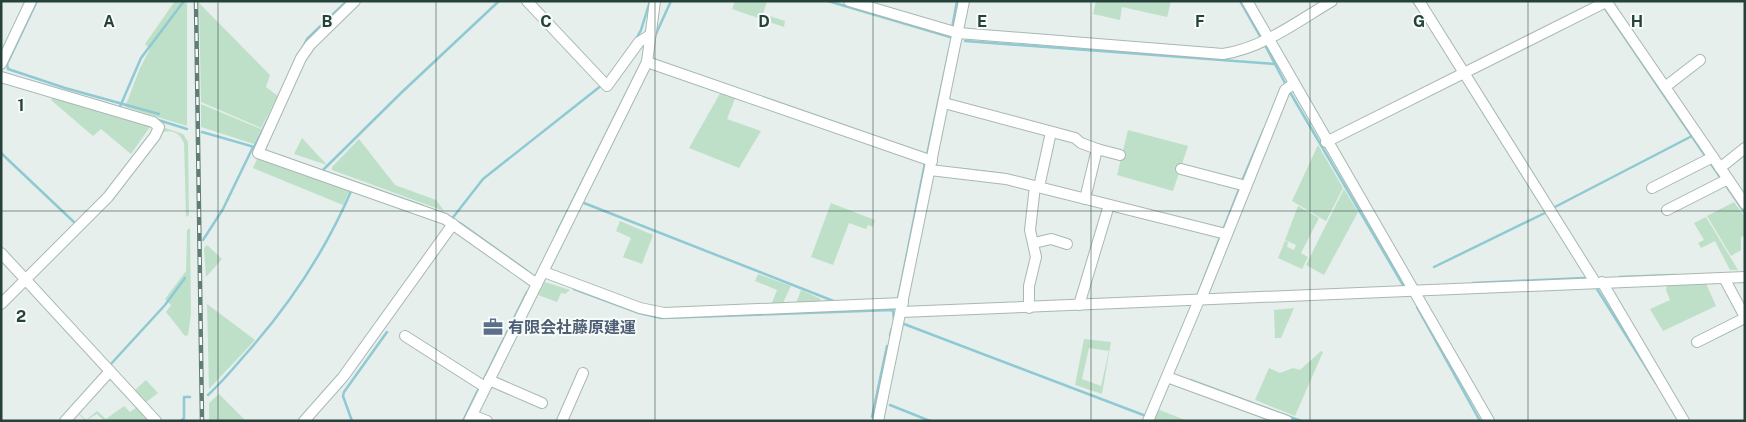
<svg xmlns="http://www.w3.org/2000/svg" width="1746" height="422" viewBox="0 0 1746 422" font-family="'Public Sans','Noto Sans JP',sans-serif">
	<rect width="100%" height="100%" fill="#e6efeb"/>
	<g fill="#bfe0c8" fill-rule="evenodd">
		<polygon points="175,1 187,1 187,126 125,107 140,68 150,49 145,44"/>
		<polygon points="735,1 767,1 763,14 785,21 784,27 732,9"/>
		<polygon points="1096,1 1171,1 1167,17 1122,7 1120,20 1093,14"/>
		<polygon points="199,3 270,75 266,87 278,96 261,128 201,102"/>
		<polygon points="722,90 736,96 727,119 761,131 739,168 689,148"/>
		<polygon points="53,97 152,124 131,154 101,129 93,136 51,100"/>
		<polygon points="201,104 261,129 254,144 201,127"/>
		<path d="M162,127L183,134L188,142L189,215L186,217L184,143C179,131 171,129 159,133Z"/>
		<polygon points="1128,130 1188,146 1173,191 1117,175"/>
		<polygon points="302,138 327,165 294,154"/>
		<polygon points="359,139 395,185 436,200 444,211 332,170 332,167"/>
		<polygon points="1318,145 1343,188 1326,221 1292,201"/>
		<polygon points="258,157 350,190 343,205 253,168"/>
		<polygon points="1344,189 1358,212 1324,275 1306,265"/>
		<polygon points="1734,202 1745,217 1745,235 1741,237 1741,250 1731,256 1707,216"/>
		<polygon points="831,203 875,220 873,227 868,225 866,229 849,223 833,265 811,257"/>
		<polygon points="1298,206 1319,218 1301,253 1308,257 1302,269 1278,258 1285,241 1288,242 1287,247 1294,250 1296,245 1285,240"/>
		<polygon points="1706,217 1738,270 1730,270 1715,241 1701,248 1698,243 1704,240 1694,223"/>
		<polygon points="620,221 653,235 642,264 623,257 631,238 616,231"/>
		<polygon points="190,228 191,314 188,335 185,336 166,312 171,305 165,299 186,271 187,230"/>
		<polygon points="207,245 222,259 206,277 204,248"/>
		<polygon points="758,274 791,286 782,305 771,305 777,290 755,281"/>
		<polygon points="1705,281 1716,306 1663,331 1650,309 1670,300 1666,290 1667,283"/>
		<polygon points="545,282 570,290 565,294 561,293 557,302 538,295"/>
		<polygon points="801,290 821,299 818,305 795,306"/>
		<polygon points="207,304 255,340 209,389"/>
		<polygon points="1294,308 1281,338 1275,338 1274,310"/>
		<path d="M1084,339L1111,342L1102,394L1075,385ZM1089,348L1109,351L1101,386L1082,379Z"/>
		<polygon points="1321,351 1323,352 1295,416 1255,400 1269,368 1280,373 1293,368 1300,370"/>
		<polygon points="146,380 158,393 145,403 134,391"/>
		<polygon points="219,394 246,421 209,421 209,403"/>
		<polygon points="124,406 130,412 139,406 149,417 145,421 104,421 97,414 85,421 78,413 73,421 77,411 86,420 97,411 106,419"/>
		<polygon points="1157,409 1188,421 1152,421"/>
	</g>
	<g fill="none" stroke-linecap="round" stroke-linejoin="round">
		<g stroke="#8ec9d4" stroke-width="2.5">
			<polyline points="828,1 950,37"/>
			<polyline points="1240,1 1261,38"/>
			<polyline points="1413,1 1418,8"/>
			<polyline points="1604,7 1706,157"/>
			<polyline points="952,28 957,1"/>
			<polyline points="655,36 671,1"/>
			<polyline points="636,39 641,30 650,1"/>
			<polyline points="965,41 1274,64"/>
			<polyline points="1265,45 1285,83"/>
			<polyline points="303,47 307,39 347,1"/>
			<polyline points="7,64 8,69 65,88 159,114"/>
			<polyline points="7,64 37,1"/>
			<polyline points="1291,94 1403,285"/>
			<polyline points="119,109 141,58 184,1"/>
			<polyline points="155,119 187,129"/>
			<polyline points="202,132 258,148"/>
			<polyline points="254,147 271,113"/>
			<polyline points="1,153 76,224"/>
			<polyline points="927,155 949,51"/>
			<polyline points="280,156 423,206"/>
			<polyline points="1709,161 1722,180"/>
			<polyline points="961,169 1002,174"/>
			<polyline points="323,170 401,93 499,1"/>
			<polyline points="1242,181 1264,129"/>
			<polyline points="1725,184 1745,213"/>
			<polyline points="584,203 836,302"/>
			<polyline points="1551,209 1692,136"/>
			<polyline points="451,220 483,179 602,85"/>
			<polyline points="460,223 527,271"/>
			<polyline points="1223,230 1240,187"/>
			<polyline points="557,232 643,60"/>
			<polyline points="203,240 223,209 253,147"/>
			<polyline points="1434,267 1547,212"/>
			<polyline points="1620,277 1674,275"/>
			<polyline points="1473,283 1584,278"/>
			<polyline points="574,289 639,313 661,318 893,310 894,320"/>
			<polyline points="1597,289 1656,383"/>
			<polyline points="1197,297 1221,235"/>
			<polyline points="898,299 925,163"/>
			<polyline points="1417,307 1480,421"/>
			<polyline points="904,324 1146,416"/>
			<polyline points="890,335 892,328"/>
			<polyline points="110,365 165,305 185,278"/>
			<polyline points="1190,380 1301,421"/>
			<polyline points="483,381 527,292"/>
			<path d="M208,395C221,383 233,369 244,356C289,306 326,250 352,189"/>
			<polyline points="890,405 930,421"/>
			<polyline points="872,417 887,346"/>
			<polyline points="181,421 184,418 184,397 190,397"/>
			<polyline points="352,421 343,396 344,392 387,332"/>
			<polyline points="463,421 480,386"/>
		</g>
		<defs>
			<g id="minor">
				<polyline points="355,1 310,45 301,58 258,153 445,219 537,284"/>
				<polyline points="527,1 607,86 639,42 650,35"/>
				<path d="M849,1L958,33L1223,54C1263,48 1298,21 1332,1"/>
				<polyline points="1247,1 1489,421"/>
				<polyline points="1419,1 1595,282"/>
				<polyline points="1606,1 1745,204"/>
				<polyline points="647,62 932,161"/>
				<polyline points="1,64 31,1"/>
				<polyline points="1,77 153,122 159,127 155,136 108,197 1,304"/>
				<polyline points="1665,87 1700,60"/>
				<polyline points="944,103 1075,138 1081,143 1097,149 1085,199"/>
				<polyline points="1326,142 1606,2"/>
				<polyline points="1097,149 1120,155"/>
				<polyline points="1720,168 1745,148"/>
				<polyline points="1181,169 1246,186"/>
				<polyline points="930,170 1006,179 1226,234"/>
				<polyline points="1039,187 1051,132"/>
				<polyline points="1652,188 1713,157"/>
				<polyline points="1667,210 1728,179"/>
				<polyline points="1034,243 1051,239 1067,244"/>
				<polyline points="1,253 156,421"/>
				<polyline points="544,272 640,308 664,313 903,303"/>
				<polyline points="1724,278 1745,317"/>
				<polyline points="1602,282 1684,421"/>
				<polyline points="1201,299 1285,90 1293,84"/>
				<polyline points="1079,305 1109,205"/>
				<polyline points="1029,308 1029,286 1036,257 1030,230 1035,186"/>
				<polyline points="901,312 1745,277"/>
				<polyline points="405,336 485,387"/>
				<polyline points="1697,342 1745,318"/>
				<polyline points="1167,377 1287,421"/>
				<polyline points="489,380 542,403"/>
				<polyline points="472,415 487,421"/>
				<polyline points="65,421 110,371"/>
				<polyline points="304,421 343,377 453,224"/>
				<polyline points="469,421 647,62 655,1"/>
				<polyline points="562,421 583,373"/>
				<polyline points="878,421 964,1"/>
				<polyline points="1148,421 1199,300"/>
			</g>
		</defs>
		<use href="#minor" stroke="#a8b8b2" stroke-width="12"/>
		<use href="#minor" stroke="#fff" stroke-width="10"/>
		<defs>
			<polyline id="rail" points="196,1 202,421"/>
		</defs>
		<use href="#rail" stroke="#5f7d75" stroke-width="4.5"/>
		<use href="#rail" stroke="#f7fbf9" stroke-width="2.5" stroke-dasharray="8" stroke-linecap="butt"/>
	</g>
	<path fill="none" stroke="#24423a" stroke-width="1" stroke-opacity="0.55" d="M218,1V421M436,1V421M655,1V421M873,1V421M1091,1V421M1310,1V421M1528,1V421M1,211H1745"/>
	<defs>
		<symbol id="office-bare" viewBox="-9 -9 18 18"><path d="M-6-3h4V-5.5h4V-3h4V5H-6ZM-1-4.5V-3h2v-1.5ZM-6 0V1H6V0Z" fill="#5c6f8a" stroke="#f7fbf9" stroke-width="2.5" paint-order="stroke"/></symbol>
	</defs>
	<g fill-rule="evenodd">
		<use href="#office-bare" x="479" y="313" width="28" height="28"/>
	</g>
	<g text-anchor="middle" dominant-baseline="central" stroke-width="4" stroke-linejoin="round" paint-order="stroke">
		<g font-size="16" font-weight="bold" fill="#4e5e75" stroke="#f7fbf9" text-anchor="start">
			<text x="508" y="327">有限会社藤原建運</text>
		</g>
	</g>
	<g font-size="16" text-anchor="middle" font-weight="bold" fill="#24423a" stroke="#f7fbf9" stroke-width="4" stroke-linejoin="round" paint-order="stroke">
		<text x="109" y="27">A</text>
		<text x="327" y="27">B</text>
		<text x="546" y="27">C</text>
		<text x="764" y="27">D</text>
		<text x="982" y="27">E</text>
		<text x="1200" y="27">F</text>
		<text x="1419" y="27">G</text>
		<text x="1637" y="27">H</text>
		<text x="21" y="111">1</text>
		<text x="21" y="322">2</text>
	</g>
	<rect width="1746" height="422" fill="none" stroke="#24423a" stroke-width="5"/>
</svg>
